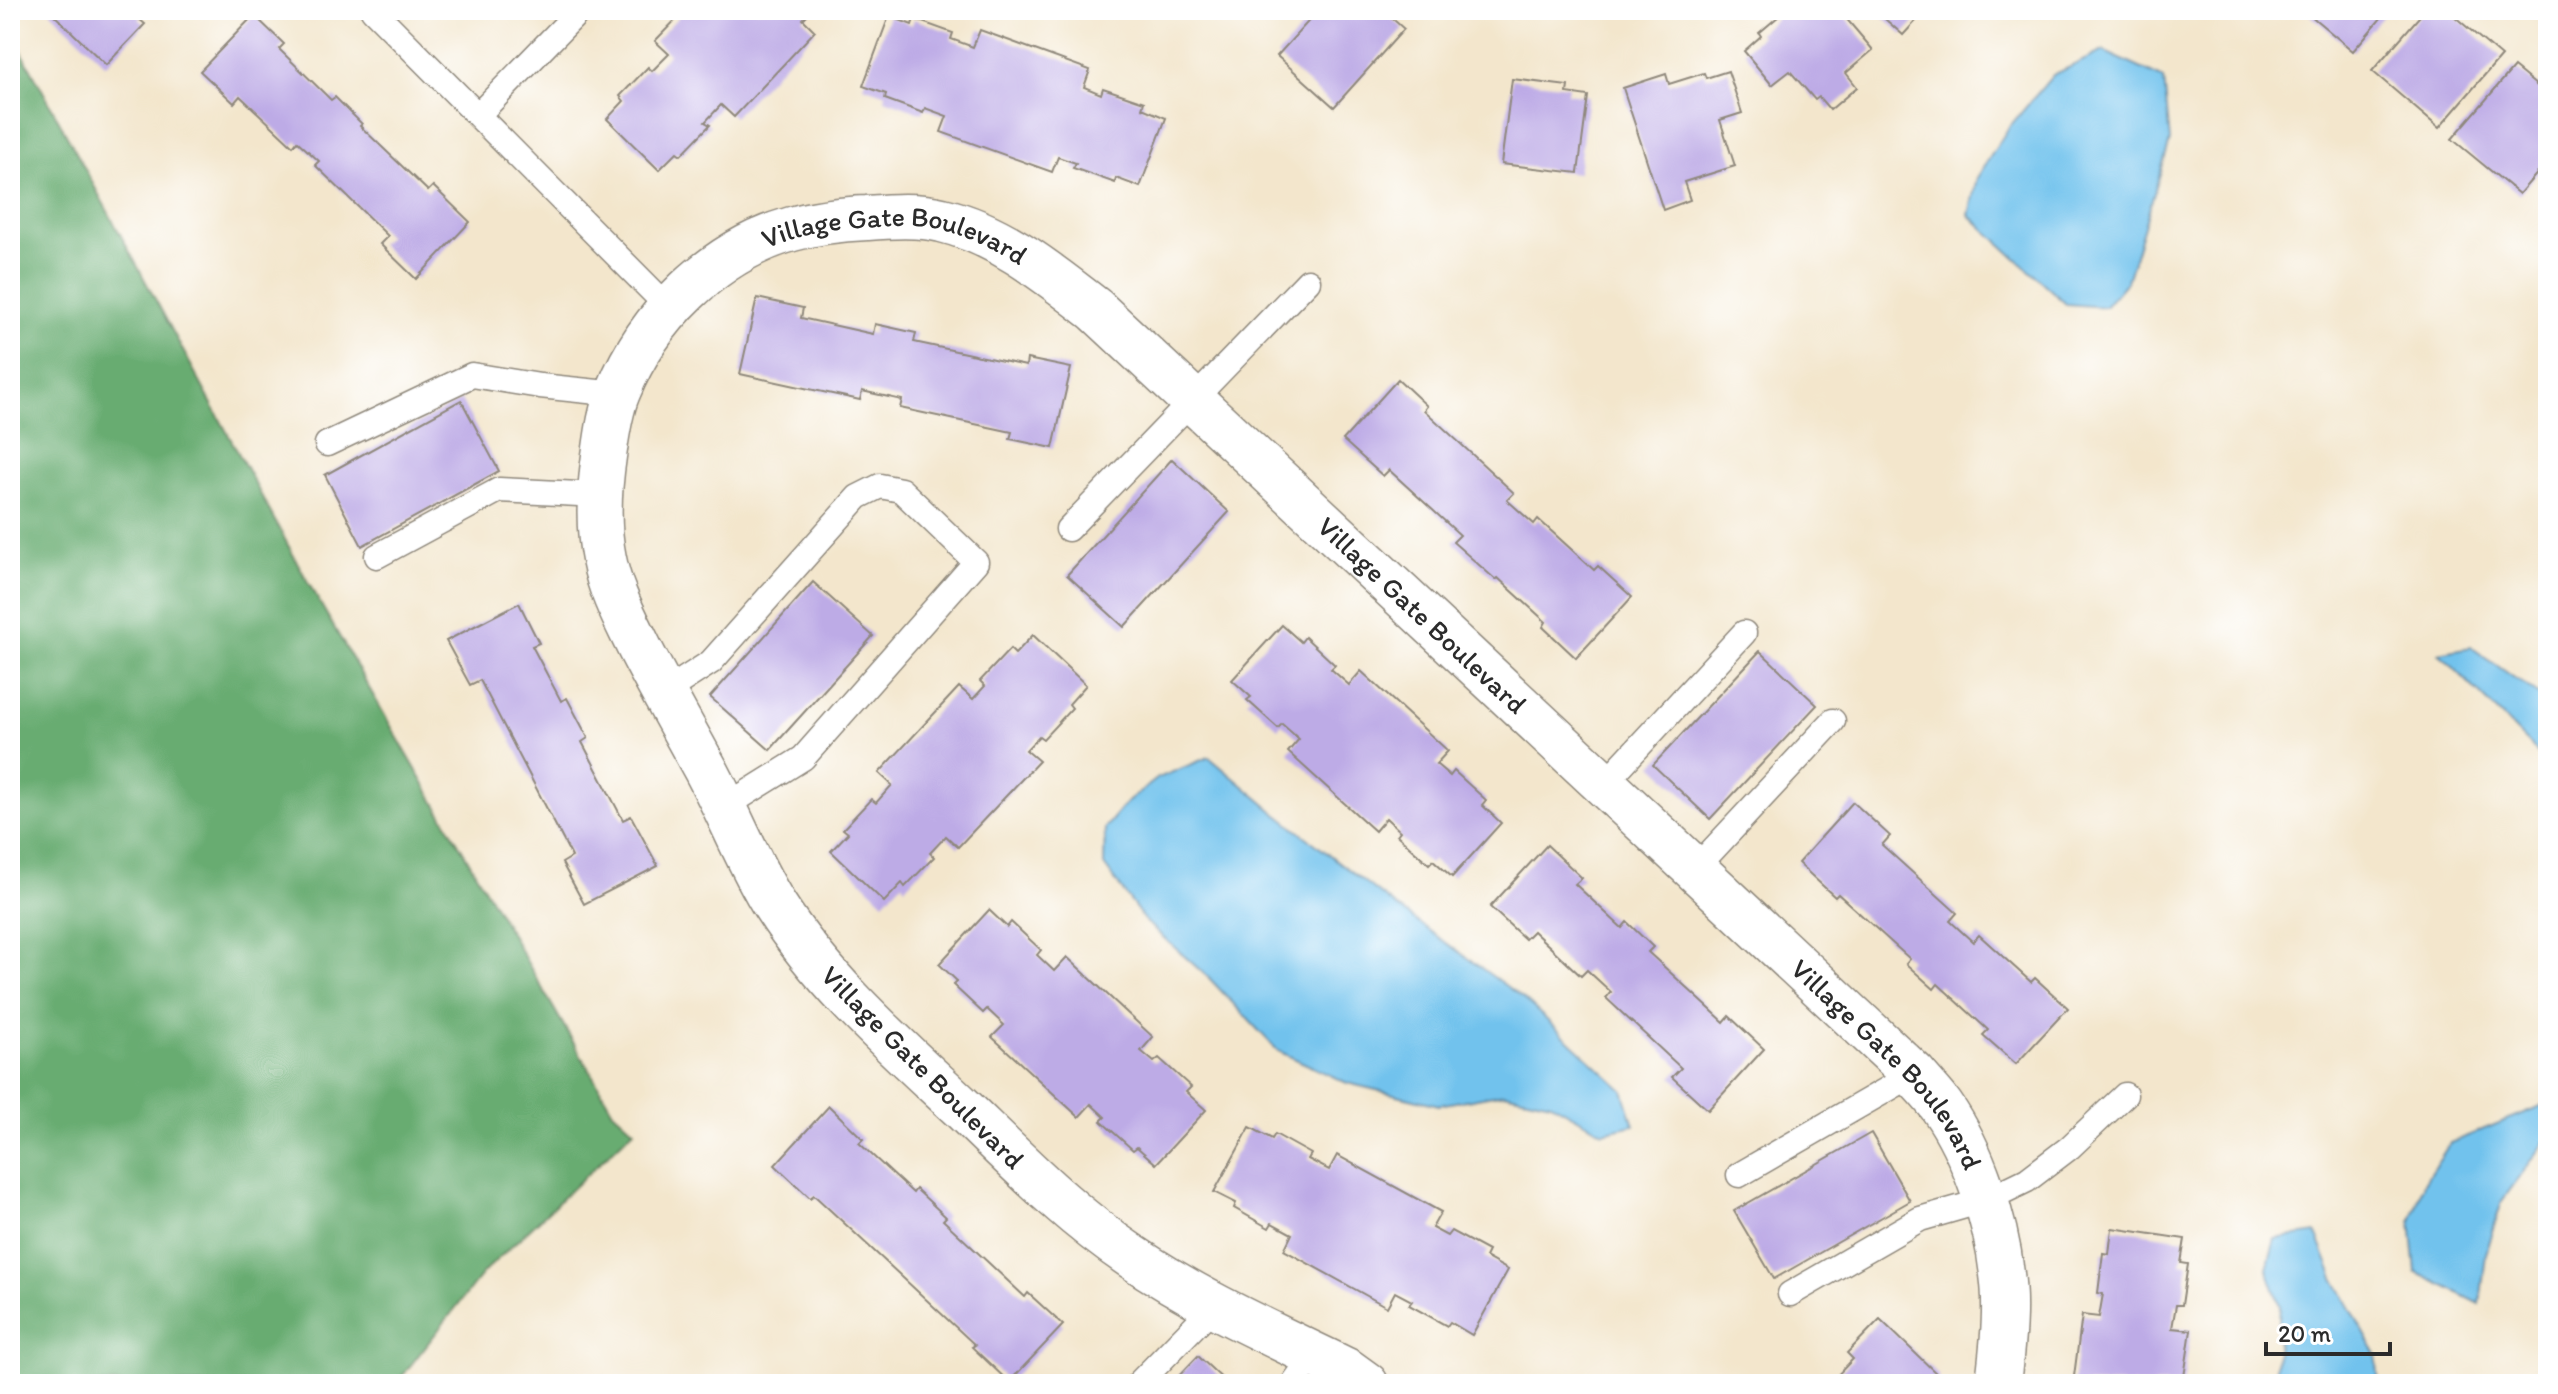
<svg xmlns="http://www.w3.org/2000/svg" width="2558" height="1394" viewBox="0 0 2558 1394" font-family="Itim,sans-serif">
	<rect width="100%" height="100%" fill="#fff"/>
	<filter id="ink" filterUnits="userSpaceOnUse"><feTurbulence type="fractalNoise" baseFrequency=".0125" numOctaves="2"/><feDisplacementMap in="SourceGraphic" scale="16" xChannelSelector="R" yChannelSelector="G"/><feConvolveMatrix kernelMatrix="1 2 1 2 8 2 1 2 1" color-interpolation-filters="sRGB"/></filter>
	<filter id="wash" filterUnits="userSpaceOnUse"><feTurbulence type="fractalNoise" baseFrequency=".006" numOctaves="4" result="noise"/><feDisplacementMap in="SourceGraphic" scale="32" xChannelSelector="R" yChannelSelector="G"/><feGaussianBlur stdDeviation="1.8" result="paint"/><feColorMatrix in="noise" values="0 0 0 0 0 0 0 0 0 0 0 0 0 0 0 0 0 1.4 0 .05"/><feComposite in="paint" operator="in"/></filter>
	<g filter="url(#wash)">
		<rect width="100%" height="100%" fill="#f3e6cc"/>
		<polygon fill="#68ac71" stroke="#4a6c4e" stroke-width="2" points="10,30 309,584 613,1111 634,1130 483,1273 396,1384 10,1384"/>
		<g fill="#71c2ed" stroke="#4e768c" stroke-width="2">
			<polygon points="2103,51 2164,79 2170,141 2127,281 2105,307 2066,304 1969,215 1977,178 2009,127 2053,75"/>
			<polygon points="2471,647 2548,702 2548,763 2439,653"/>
			<polygon points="1209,757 1278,815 1398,908 1524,999 1623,1090 1634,1125 1603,1132 1551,1103 1504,1093 1439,1105 1347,1083 1278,1051 1210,979 1145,921 1104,865 1105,828 1125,804 1158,778"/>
			<polygon points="2548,1103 2548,1138 2502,1201 2486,1254 2480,1304 2416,1272 2411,1221 2424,1183 2450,1143"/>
			<polygon points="2316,1233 2334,1278 2376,1354 2379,1384 2275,1384 2280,1306 2267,1269 2275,1239"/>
		</g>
		<g id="blocks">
			<g fill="#bdabe6">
				<polygon points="49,10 148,10 139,19 145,24 106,65"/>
				<polygon points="685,10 812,10 803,19 815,31 734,117 721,105 705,122 710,125 681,155 677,152 659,170 607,119 624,101 620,96 648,67 652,71 669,54 655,41"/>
				<polygon points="1312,10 1383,10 1404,29 1334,107 1277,56 1316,13"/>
				<polygon points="1786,10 1839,10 1873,50 1846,73 1857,87 1830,110 1819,97 1815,100 1790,71 1772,85 1744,51 1761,36 1759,33"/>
				<polygon points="1875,10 1926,10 1903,35"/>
				<polygon points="2304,10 2388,10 2353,51"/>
				<polygon points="2425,10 2447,10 2501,56 2439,128 2372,71"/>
				<polygon points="254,15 284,44 279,49 331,100 335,97 362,124 360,126 428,191 433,186 470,222 416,279 380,244 388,236 315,165 319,161 297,141 293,146 240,96 234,103 200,71"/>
				<polygon points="889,16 912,25 914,19 953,33 951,39 973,47 980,30 1090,70 1084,87 1101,94 1103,88 1144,102 1142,108 1166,118 1140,187 1116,178 1115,183 1073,168 1076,163 1058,157 1052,172 941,132 947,116 925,108 923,113 885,99 886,94 863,86"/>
				<polygon points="2514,67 2548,95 2548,161 2519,194 2452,139"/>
				<polygon points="1728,71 1742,113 1720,120 1735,166 1684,182 1690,200 1663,210 1623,88 1666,74 1669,84 1704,73 1706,78"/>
				<polygon points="1512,79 1568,86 1567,93 1588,96 1578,173 1501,164"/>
				<polygon points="757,298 803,308 801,318 873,334 875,324 916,333 914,342 1026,366 1027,359 1071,368 1053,448 1010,439 1012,432 900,408 902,400 862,391 860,400 740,374"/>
				<polygon points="1398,379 1427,406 1424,410 1514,493 1507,500 1534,524 1538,519 1594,570 1598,566 1632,597 1576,658 1543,627 1546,622 1498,578 1496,580 1453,542 1460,535 1389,470 1383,476 1343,440"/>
				<polygon points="461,400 499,471 362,546 325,475"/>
				<polygon points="1172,459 1229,512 1124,627 1067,575"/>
				<polygon points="813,582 873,636 770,750 710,697"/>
				<polygon points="519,603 539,643 532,646 561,701 567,698 588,738 582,742 623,820 631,816 658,866 584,904 562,863 572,857 480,680 470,685 446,641"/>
				<polygon points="1282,625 1301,642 1305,637 1335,665 1331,669 1349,685 1361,671 1448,751 1436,764 1450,776 1454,771 1486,800 1482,805 1501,823 1452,877 1433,860 1429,864 1397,835 1400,831 1386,818 1375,831 1288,752 1299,739 1282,724 1278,728 1247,700 1251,697 1232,680"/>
				<polygon points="1033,635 1086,685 1069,704 1072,708 1043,739 1039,736 1026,750 1039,761 958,847 946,836 930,853 934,857 905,887 902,883 884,902 831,851 848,833 843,829 871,799 876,803 892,785 879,773 959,687 973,699 985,686 980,681 1010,649 1015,654"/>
				<polygon points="1760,651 1817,705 1710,819 1653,765"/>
				<polygon points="1853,802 1890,836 1882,845 1957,913 1950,921 1973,942 1979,935 2031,982 2035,978 2068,1008 2016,1064 1983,1035 1988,1030 1938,984 1934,989 1906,964 1910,959 1838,894 1835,897 1798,863"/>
				<polygon points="1547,845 1582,878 1575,884 1622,928 1627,922 1653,947 1648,952 1724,1022 1729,1016 1764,1049 1708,1110 1672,1077 1681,1068 1606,998 1611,992 1587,970 1581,976 1533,931 1525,939 1490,907"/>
				<polygon points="989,910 1007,927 1011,922 1041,950 1037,955 1054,971 1067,957 1153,1037 1141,1051 1154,1062 1159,1058 1191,1087 1186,1092 1206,1110 1156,1164 1137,1147 1133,1150 1101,1121 1105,1117 1091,1104 1079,1117 992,1037 1004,1025 987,1009 983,1013 953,985 957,981 939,964"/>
				<polygon points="829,1106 863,1139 859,1143 913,1193 916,1189 946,1217 943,1220 1025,1297 1028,1293 1063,1325 1009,1382 972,1347 975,1345 814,1195 810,1198 775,1165"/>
				<polygon points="1250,1127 1272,1139 1275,1134 1311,1154 1308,1159 1329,1170 1337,1155 1441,1212 1432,1228 1447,1236 1451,1231 1488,1251 1485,1257 1508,1270 1472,1335 1450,1322 1447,1326 1409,1305 1412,1301 1395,1292 1387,1307 1284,1250 1292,1234 1272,1223 1269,1228 1234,1208 1236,1203 1214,1192"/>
				<polygon points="1871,1133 1910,1201 1774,1279 1734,1211"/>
				<polygon points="2112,1228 2185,1239 2181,1263 2188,1264 2182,1305 2176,1305 2172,1328 2191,1330 2183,1384 2073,1384 2082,1315 2099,1317 2103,1294 2098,1293 2103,1253 2109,1254"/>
				<polygon points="1880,1319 1940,1377 1933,1384 1829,1384 1853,1359 1847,1353"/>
				<polygon points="1198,1356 1228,1384 1171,1384"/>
			</g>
		</g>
	</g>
	<g filter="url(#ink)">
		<use href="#blocks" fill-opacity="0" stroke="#8f887c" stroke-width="2"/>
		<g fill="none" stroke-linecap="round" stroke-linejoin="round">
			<defs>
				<g id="service">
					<polyline points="373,10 670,309"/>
					<polyline points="478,115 580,10"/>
					<polyline points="327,444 472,375 540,386 617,394"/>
					<polyline points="1068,529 1308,281"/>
					<polyline points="377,556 499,490 599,495"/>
					<polyline points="663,693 711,662 858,497 880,486 901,490 976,562 803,758 726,806"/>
					<polyline points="1604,784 1744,633"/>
					<polyline points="1695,869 1833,721"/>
					<polyline points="1739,1175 1914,1074"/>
					<polyline points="1790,1294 1920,1219 1986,1200 2027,1180 2069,1148 2125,1095"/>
					<polyline points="1138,1384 1216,1304"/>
					<polyline points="1293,1384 1314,1354"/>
				</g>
				<g id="minor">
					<path id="s1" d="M1366,1384L1348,1371C1276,1336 1197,1301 1131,1256C1068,1214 1015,1159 961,1107C894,1044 825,984 775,906C747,862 728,809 702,763C681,724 659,686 639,647C625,618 610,591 604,559C597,525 599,490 604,456C607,435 610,411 618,392C648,317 714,251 792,229C816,222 842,219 867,218C890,216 919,214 942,220C1001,234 1048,273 1096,310L1914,1074C1923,1085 1934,1096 1942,1107C1973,1151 1996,1220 2002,1274C2007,1310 2002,1348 1998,1384"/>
				</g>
			</defs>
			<use href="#service" stroke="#8f887c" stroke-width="27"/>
			<use href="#minor" stroke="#8f887c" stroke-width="47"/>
			<use href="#service" stroke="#fff" stroke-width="24"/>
			<use href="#minor" stroke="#fff" stroke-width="44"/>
		</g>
	</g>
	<g text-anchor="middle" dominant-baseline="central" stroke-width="6" stroke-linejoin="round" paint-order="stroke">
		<g font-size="28" fill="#2b2b2b" stroke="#fff">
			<text stroke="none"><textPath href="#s1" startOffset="1678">Village Gate Boulevard</textPath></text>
			<text stroke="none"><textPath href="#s1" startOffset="2350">Village Gate Boulevard</textPath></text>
			<text transform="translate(923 1067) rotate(45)">Village Gate Boulevard</text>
			<text stroke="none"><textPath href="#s1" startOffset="2998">Village Gate Boulevard</textPath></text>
		</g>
	</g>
	<rect width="2558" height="1394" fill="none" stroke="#fff" stroke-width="40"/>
	<path d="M2266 1342v12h124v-12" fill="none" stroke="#2b2b2b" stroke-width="4"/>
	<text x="2278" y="1342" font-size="24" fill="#2b2b2b" stroke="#ffffff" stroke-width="6" paint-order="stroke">20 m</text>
</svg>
